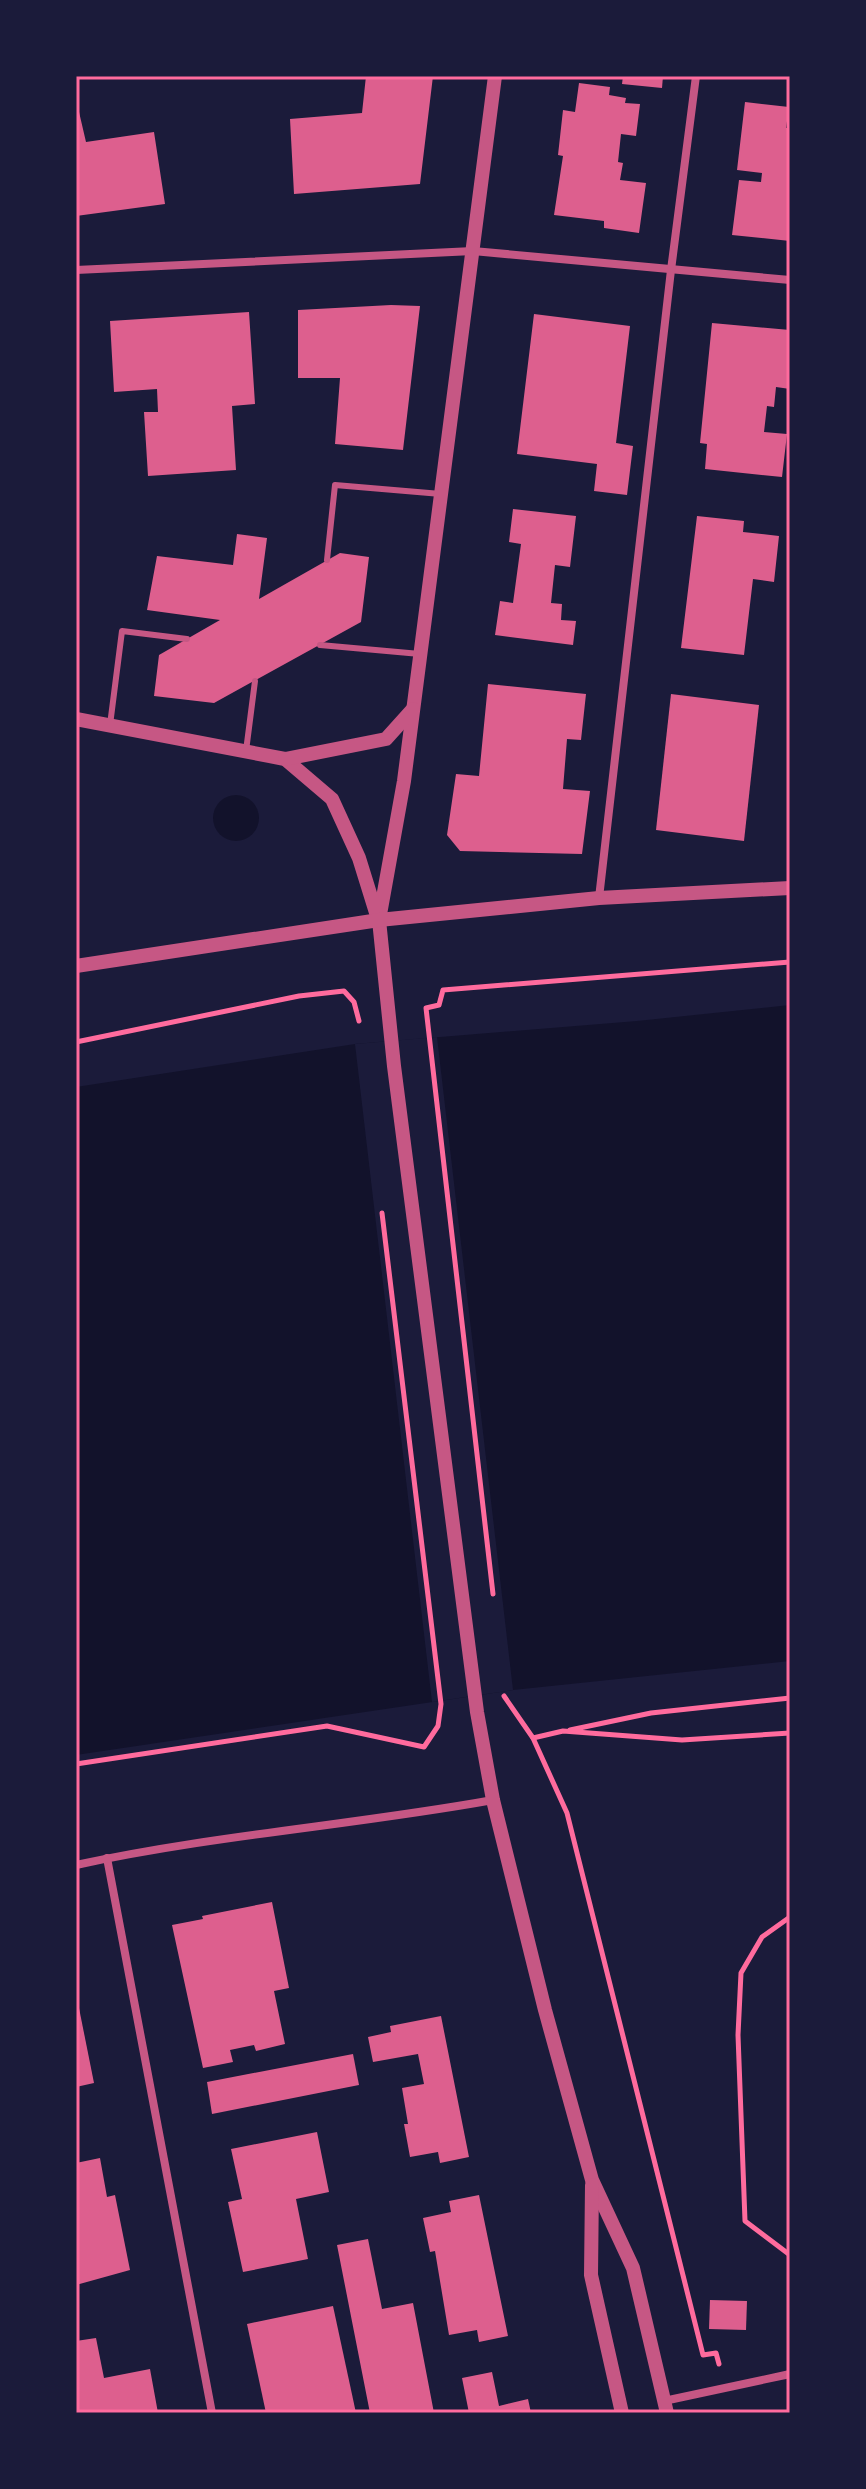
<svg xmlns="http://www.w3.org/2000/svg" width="866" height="2489" viewBox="0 0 866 2489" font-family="Manrope,sans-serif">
	<rect width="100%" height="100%" fill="#1b1b3a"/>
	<g fill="#12122b">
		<circle cx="236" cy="818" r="23"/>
		<polygon points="790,1005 790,1661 513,1690 76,1755 76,1087 355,1044 637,1021"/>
	</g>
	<polygon fill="#1b1b3a" points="437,1037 513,1690 432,1702 355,1044"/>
	<g fill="#dd5f8e">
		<polygon points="366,76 433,76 420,184 294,194 290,119 362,113"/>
		<polygon points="623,76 663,76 662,88 622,84"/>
		<polygon points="579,83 610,87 609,95 626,98 625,103 640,104 636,136 621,134 618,162 623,163 620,180 646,183 639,233 604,228 604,221 554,215 563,156 558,155 563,110 575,112"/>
		<polygon points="76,99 86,142 154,132 165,204 76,216"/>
		<polygon points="745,102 789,107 786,128 790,128 790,241 732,235 739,180 761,182 762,173 737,170"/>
		<polygon points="391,305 420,306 403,450 335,444 340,378 298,378 298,310"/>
		<polygon points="249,312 255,404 232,406 236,470 148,476 144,412 158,412 157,389 114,392 110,321"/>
		<polygon points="534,314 630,326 616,443 633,446 627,495 594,491 597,464 517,454"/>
		<polygon points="712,323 790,330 790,389 776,387 774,407 767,406 764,432 787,434 782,477 705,469 707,444 700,443"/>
		<polygon points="513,509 576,516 570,567 555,565 551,603 562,604 561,620 576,621 573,645 495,635 500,601 513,603 521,544 509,542"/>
		<polygon points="697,516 744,521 743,532 779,536 774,582 753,579 744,655 681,648"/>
		<polygon points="237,534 267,538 259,599 340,553 369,557 361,622 214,703 154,696 159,655 220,620 147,610 157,556 233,565"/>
		<polygon points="488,684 586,694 581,740 567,739 563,789 590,791 582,854 460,851 447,835 456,774 479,776"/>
		<polygon points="671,694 759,705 744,841 656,830"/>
		<polygon points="272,1902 289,1988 274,1991 285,2044 256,2051 254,2045 230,2050 233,2062 203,2068 172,1925 203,1919 202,1916"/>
		<polygon points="76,1993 94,2083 76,2087"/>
		<polygon points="441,2016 469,2157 440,2163 438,2152 410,2157 404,2124 408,2124 402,2088 424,2084 418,2054 373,2062 368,2037 391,2032 390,2026"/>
		<polygon points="353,2054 359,2085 212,2114 207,2082"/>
		<polygon points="317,2132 329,2192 296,2199 308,2259 243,2272 228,2202 242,2199 231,2149"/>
		<polygon points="100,2158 107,2197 115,2195 130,2270 76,2285 76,2163"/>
		<polygon points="479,2195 508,2336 479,2342 477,2330 449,2335 435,2251 430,2252 423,2218 451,2212 449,2201"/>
		<polygon points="368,2239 382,2309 413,2303 434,2413 370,2413 337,2245"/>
		<polygon points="710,2300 747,2301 746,2330 709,2329"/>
		<polygon points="333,2306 356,2413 266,2413 247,2324"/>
		<polygon points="96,2338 104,2378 150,2369 158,2413 76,2413 76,2341"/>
		<polygon points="492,2372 499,2406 528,2399 531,2413 469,2413 462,2378"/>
	</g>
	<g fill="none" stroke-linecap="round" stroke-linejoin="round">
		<g stroke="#ff6b9d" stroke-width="5">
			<polyline points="76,1042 299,996 344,991 354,1002 359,1021"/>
			<polyline points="493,1594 426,1008 439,1005 443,990 790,962"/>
			<polyline points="504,1696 533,1738 567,1813 703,2355 716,2353 719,2364"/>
			<polyline points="570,1730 651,1713 790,1698"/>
			<polyline points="533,1738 563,1731 682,1740 790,1733"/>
			<polyline points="76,1764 327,1726 424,1747 438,1726 441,1704 382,1213"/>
			<polyline points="790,1917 762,1937 741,1973 738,2035 745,2221 790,2255"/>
		</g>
		<g stroke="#c65784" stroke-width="6">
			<polyline points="327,560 335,485 441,494"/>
			<polyline points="320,645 420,654"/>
			<polyline points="110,725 122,631 187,639"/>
			<polyline points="246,751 255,681"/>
		</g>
		<g stroke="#c65784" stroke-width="8">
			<polyline points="76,270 473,251 790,280"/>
			<polyline points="599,898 671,270 696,76"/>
			<polyline points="107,1858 212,2413"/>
			<path d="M76,1865C214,1835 355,1825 493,1800"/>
			<polyline points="664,2401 790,2374"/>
		</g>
		<g stroke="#c65784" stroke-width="14">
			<polyline points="495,76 404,781 379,920 394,1066 477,1712 493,1800 545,2010 592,2180 633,2268 667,2413"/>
			<polyline points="76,719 285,759 332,799 359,858 377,916"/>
			<polyline points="285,759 386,739 413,709"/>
			<polyline points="76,966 379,920 599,898 790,888"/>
			<polyline points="592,2185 591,2275 622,2413"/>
		</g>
	</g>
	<rect width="866" height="2489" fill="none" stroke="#1b1b3a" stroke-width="156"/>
	<rect x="78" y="78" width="710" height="2333" fill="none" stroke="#ff6b9d" stroke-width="3"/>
</svg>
